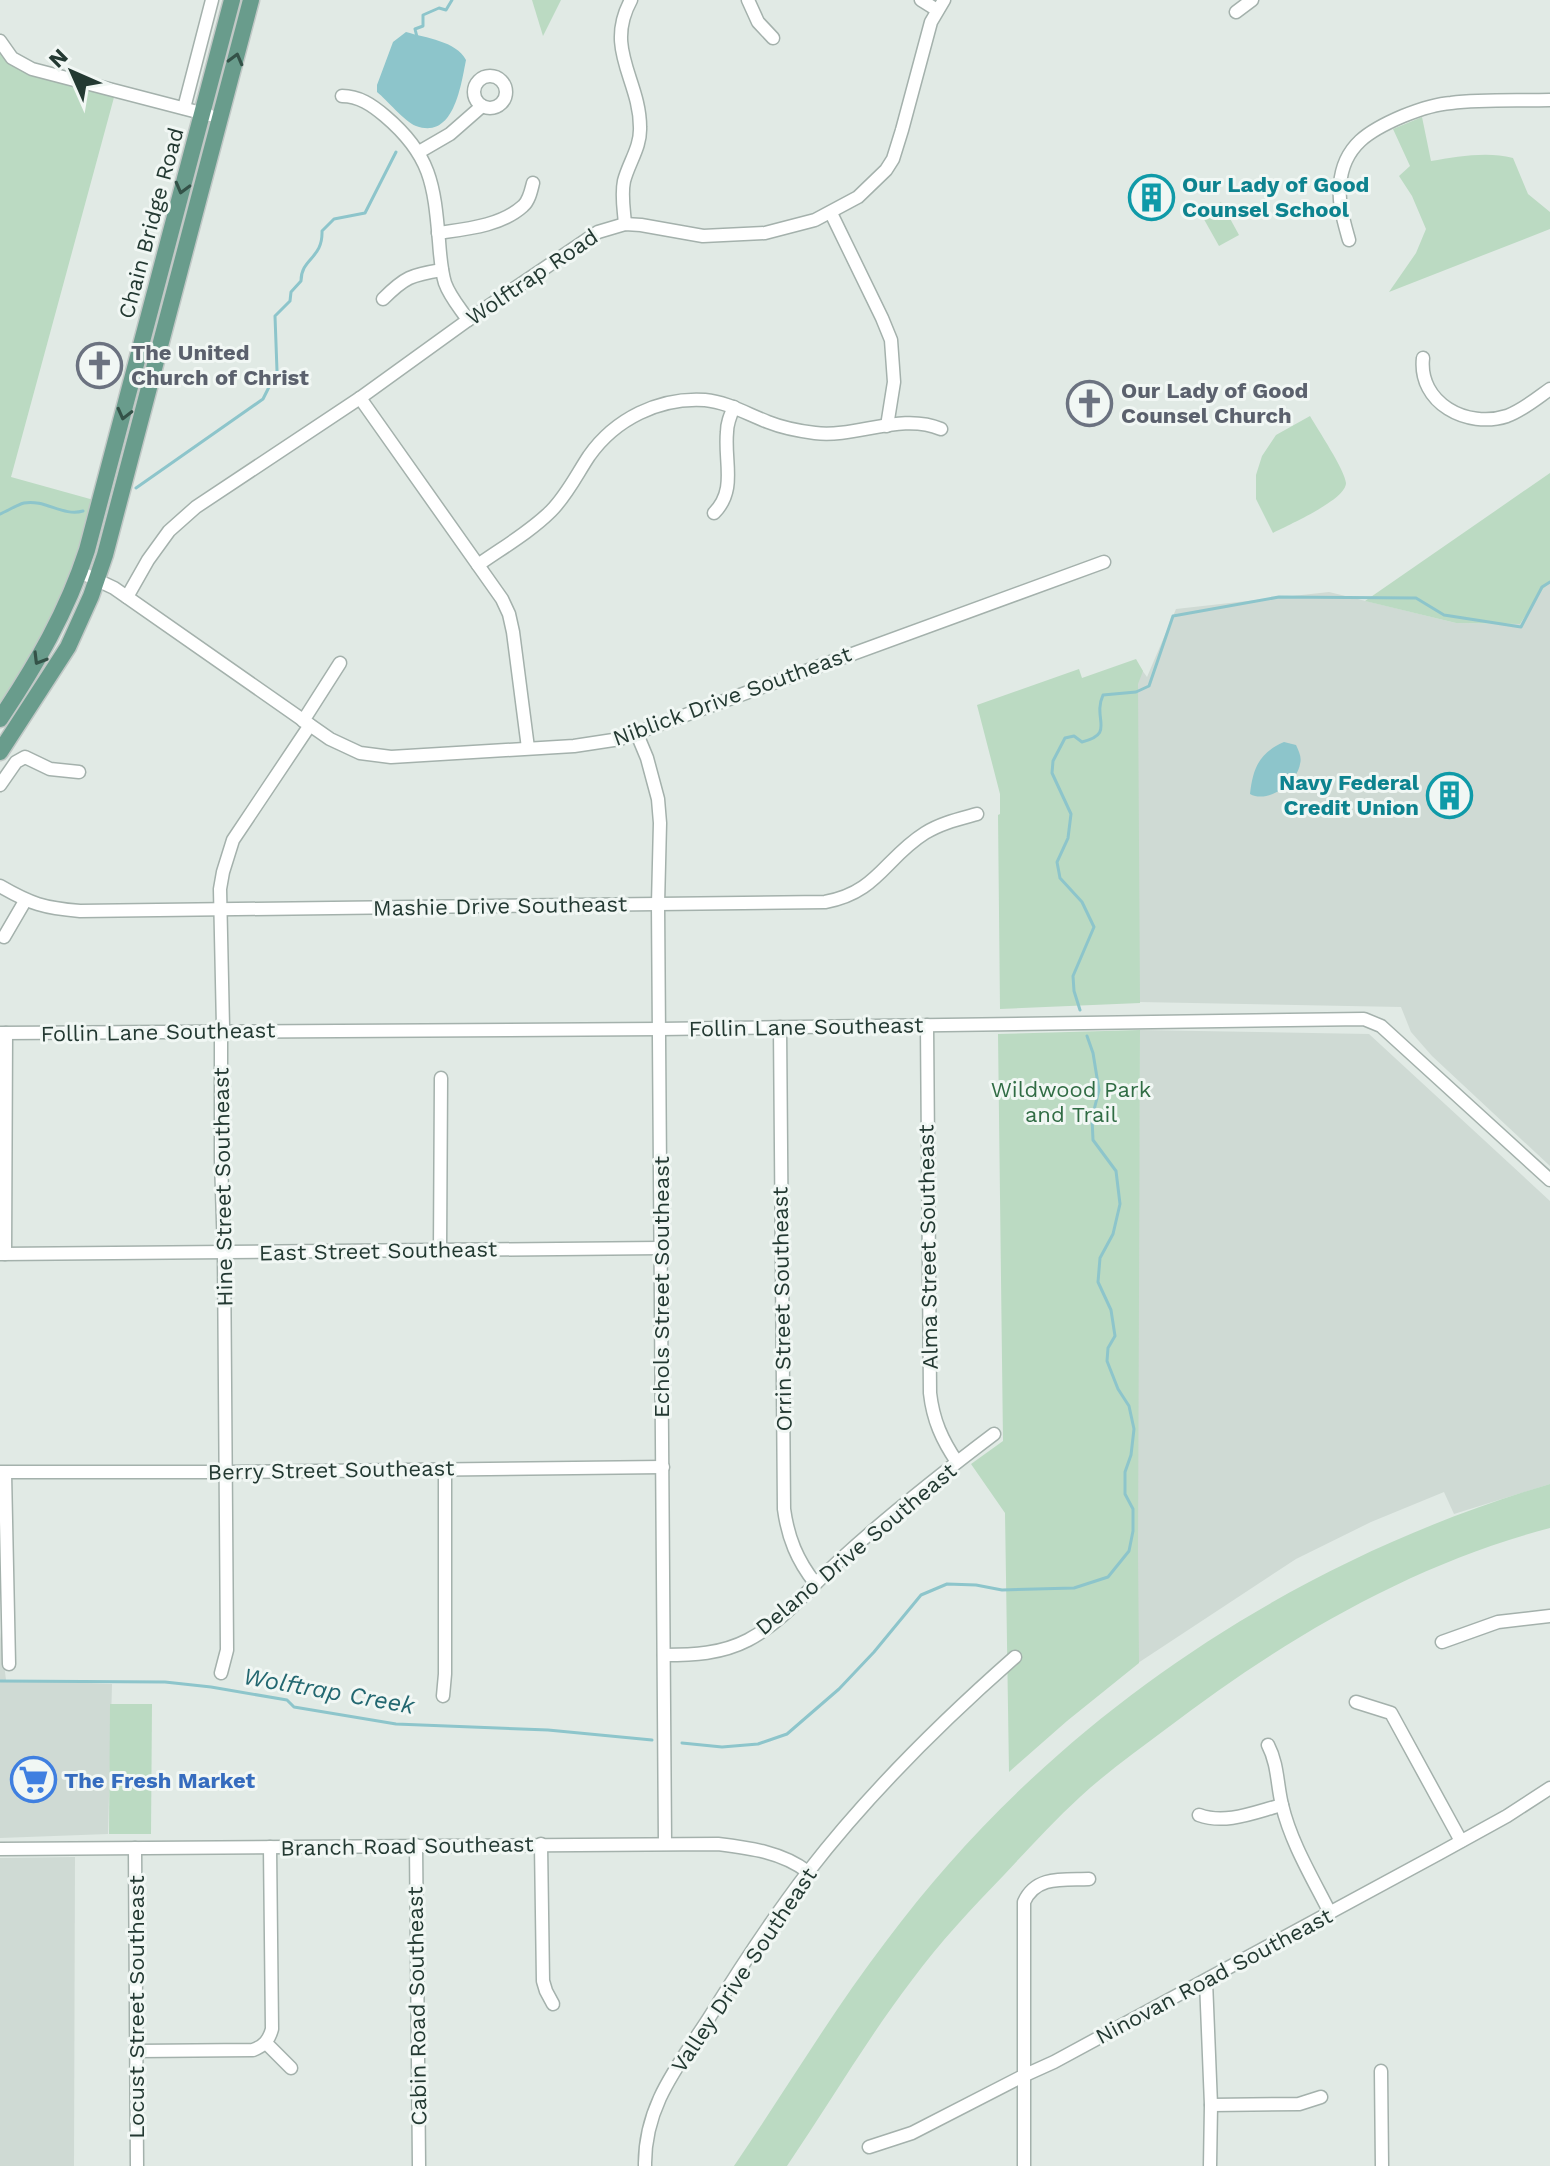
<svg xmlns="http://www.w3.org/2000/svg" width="1550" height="2166" viewBox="0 0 1550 2166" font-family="'Work Sans',sans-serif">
	<rect width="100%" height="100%" fill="#e1eae5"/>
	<g fill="#cfdad4">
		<polygon points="1550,583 1550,1166 1432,1056 1411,1032 1401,1007 1139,1002 1137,684 1142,670 1147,677 1176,609 1329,592 1456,623 1520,624 1543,589"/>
		<polygon points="1140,1030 1369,1034 1550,1201 1550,1484 1454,1514 1444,1492 1371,1522 1296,1559 1138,1663 1136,1551"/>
		<polygon points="0,1632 6,1680 112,1684 108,1834 0,1838"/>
		<polygon points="75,1857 74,2166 0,2166 0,1858"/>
	</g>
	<g fill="#bbdac2">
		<polygon points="532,0 561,0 543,36"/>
		<polygon points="0,41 12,58 116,90 11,477 101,502 80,572 0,718"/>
		<path d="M1422,117L1431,161C1457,157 1486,151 1513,158L1528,194L1550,212V229L1389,292L1416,253L1426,229L1412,196L1399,176L1410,166L1393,129Z"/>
		<polygon points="1221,202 1239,235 1219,246 1201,214"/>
		<path d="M1310,416C1318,430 1345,470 1346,483C1346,500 1288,525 1273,533L1256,499V475L1262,456L1276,435Z"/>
		<polygon points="1550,473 1550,583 1543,589 1520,624 1456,623 1365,601"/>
		<polygon points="1136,659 1143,671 1138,684 1140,1003 1000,1009 998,815 1000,814 1000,794 977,705 1079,669 1082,678"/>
		<polygon points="1140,1030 1138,1552 1139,1663 1067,1721 1009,1772 1005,1513 971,1464 1003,1441 998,1034"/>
		<path d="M1550,1484V1528C1409,1565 1281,1641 1166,1729C1137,1751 1107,1772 1080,1797C1053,1822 1029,1848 1004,1875C972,1908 940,1942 912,1980C867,2039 829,2104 787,2166H734C785,2091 832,2012 887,1940C1050,1721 1289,1561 1550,1484Z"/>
		<polygon points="110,1704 152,1704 151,1834 109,1834"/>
	</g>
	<g fill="#8dc5cb">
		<path d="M406,32C426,38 456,41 466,60C461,85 454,140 416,126C404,121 387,100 377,92V85L393,42Z"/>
		<path d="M1284,742L1296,745C1299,752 1302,757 1300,764C1297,783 1268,804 1250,794C1253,768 1259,753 1284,742Z"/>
	</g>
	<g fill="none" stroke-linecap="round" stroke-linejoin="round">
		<g stroke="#8dc5cb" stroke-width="3">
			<polyline points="417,37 415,29 423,26 423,15 439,8 446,10 452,0"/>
			<path d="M136,488L263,399L277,371L275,316L290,301L291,292L301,281C301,258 323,259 322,231L334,219L365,213L396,152"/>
			<path d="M0,514C8,511 16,505 24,503C45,499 63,517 83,511"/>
			<path d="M1080,1010L1074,991L1073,976L1094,927L1082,902L1060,878L1057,862L1068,838L1071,814L1052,773L1053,761L1065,738L1074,736L1082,742C1116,734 1092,719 1103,695L1136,692L1149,686L1173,616L1279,597L1416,598L1444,615L1521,627L1542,587L1550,582"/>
			<polyline points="0,1681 165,1682 211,1687 287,1700 294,1707 396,1724 548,1730 652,1740"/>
			<polyline points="682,1743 722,1747 758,1744 787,1734 839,1689 874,1652 921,1595 947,1584 976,1585 1002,1590 1074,1588 1108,1577 1129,1551 1133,1531 1133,1509 1125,1494 1125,1472 1131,1455 1134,1429 1129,1406 1118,1389 1107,1361 1108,1348 1115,1336 1111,1310 1098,1282 1100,1258 1113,1234 1120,1204 1116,1171 1093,1140 1092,1118 1099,1090 1093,1053 1087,1036"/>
		</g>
		<defs>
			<g id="minor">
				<polyline points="748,0 758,22 773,38"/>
				<polyline points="921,0 937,10"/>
				<polyline points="1236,12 1252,0"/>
				<polyline points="0,41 12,58 32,69 209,115"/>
				<circle cx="490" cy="92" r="16"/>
				<path d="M342,96C359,96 372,105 385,116C431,155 434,184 439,241C440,255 441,270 445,283C450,297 460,308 468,320"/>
				<polyline points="184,108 212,0"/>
				<polyline points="419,152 450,134 482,106"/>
				<polyline points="831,213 882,318 891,340 894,382 887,426"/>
				<path d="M625,224C624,210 621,195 624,181C629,162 641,147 640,127C640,80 604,49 631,0"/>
				<path d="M438,233C466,229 501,226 523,206C529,201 531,191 533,183"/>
				<path d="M1349,240C1344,222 1338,203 1340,185C1343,145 1370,130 1403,116C1418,110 1434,104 1451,103C1483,99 1517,101 1550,100"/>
				<path d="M383,299C405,277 411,275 442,270"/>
				<path d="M1423,358C1418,403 1467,429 1507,416C1523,410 1536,399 1550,389"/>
				<polyline points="360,398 502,599 509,614 513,632 528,748"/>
				<path d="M714,513C737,490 724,462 727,432C727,423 730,416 734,407"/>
				<path d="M478,565C502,548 530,532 551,511C567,495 577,474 589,456C615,419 659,397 705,400C727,402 747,414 768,422C783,428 799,431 815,433C857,438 901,412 941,429"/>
				<polyline points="80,572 114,588 330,739 360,753 391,757 574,746 620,739 1104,562"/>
				<polyline points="127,597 148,560 169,531 196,507 360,398 468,320 598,232 625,224 641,225 703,236 765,233 815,220 858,197 886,170 893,159 902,130 931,22 944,0"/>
				<polyline points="303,721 340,663"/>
				<polyline points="637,734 647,758 658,799 660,823 658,904 665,1843"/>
				<polyline points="0,785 16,762 25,757 50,769 79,772"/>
				<path d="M0,886C31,904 44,908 80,911L825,902C877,893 885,858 925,833C941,823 959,819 977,814"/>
				<polyline points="4,937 25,901"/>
				<path d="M927,1025L930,1393C933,1420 942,1440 957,1462"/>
				<path d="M780,1027L784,1509C788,1538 797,1560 815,1583"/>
				<polyline points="0,1033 660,1029 1364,1019 1381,1026 1550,1180"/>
				<polyline points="440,1251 441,1078"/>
				<polyline points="0,1254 661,1248"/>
				<polyline points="5,1254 6,1033"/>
				<polyline points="0,1472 226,1472 663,1467"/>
				<polyline points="5,1473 9,1664"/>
				<polyline points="1442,1642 1498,1622 1550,1616"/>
				<path d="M664,1655C693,1655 721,1654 748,1640C784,1621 811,1586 841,1559C889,1515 941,1474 994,1434"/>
				<polyline points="221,1673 227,1650 224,1252 221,1160 221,1031 223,1027 220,889 223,872 233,840 310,725"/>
				<polyline points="443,1696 445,1674 445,1469"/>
				<polyline points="1356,1702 1391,1713 1461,1841"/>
				<path d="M1268,1745C1278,1764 1277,1785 1282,1805C1291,1843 1313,1879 1330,1913"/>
				<path d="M1199,1815C1226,1825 1255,1812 1282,1805"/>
				<polyline points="541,1844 543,1981 546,1991 553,2004"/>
				<polyline points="416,1845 419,2166"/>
				<polyline points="135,1848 137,2166"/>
				<path d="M0,1849L718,1844C750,1848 782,1852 808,1872"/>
				<polyline points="1206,1981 1211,2105 1210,2166"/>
				<polyline points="266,2043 291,2068"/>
				<path d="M137,2051L253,2050C264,2046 269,2040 272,2029L270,1847"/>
				<polyline points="1381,2071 1382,2166"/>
				<polyline points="1211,2105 1299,2104 1321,2097"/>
				<polyline points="869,2147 912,2133 1023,2076 1054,2062 1440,1853 1507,1816 1550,1788"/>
				<path d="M645,2166C644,2106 678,2066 709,2018C740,1968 772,1919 808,1872C869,1793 940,1723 1015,1657"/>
				<path d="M1024,2166V1902C1036,1875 1064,1880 1089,1879"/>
			</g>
			<g id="major">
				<path d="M0,719C36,665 67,612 87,550L232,0"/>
				<polyline points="0,752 68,647 91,596 105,555 251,0"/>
			</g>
		</defs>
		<use href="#minor" stroke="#a4b1ac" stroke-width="15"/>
		<use href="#major" stroke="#c1c8c6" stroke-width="19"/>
		<use href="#minor" stroke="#fff" stroke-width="12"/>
		<use href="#major" stroke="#699c8c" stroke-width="16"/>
	</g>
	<defs><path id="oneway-chevron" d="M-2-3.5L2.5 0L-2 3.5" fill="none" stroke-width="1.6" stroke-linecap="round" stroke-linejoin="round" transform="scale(2)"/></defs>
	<g stroke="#345248">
		<use href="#oneway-chevron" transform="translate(236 59) rotate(-75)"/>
		<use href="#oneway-chevron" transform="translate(182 188) rotate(105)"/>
		<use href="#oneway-chevron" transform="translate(124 414) rotate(104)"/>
		<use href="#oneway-chevron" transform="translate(39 659) rotate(121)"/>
	</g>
	<defs>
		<symbol id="building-ring" viewBox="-11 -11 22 22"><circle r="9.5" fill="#f1f7f4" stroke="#0f9aa8" stroke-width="1.5"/><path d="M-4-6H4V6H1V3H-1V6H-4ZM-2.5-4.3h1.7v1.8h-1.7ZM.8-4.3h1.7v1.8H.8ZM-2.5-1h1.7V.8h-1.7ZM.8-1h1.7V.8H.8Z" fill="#0f9aa8"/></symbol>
		<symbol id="church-ring" viewBox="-11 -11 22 22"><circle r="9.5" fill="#f1f7f4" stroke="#6b7280" stroke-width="1.5"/><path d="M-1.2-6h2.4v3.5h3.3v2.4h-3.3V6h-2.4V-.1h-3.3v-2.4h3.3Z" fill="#6b7280"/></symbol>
		<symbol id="supermarket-ring" viewBox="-11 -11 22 22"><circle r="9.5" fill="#f1f7f4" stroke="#3f7fe0" stroke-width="1.5"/><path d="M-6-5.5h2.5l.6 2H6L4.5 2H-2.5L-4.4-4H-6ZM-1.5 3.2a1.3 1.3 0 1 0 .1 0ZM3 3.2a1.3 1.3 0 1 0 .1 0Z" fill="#3f7fe0"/></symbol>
	</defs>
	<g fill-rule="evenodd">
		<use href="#building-ring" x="1126" y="172" width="51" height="51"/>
		<use href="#church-ring" x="74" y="340" width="51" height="51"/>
		<use href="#church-ring" x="1064" y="378" width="51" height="51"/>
		<use href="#building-ring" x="1424" y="770" width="51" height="51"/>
		<use href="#supermarket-ring" x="8" y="1754" width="51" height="51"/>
	</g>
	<g text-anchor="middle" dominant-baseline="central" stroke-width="6" stroke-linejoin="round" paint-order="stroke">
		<g font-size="22" font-weight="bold" fill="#0d838f" stroke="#f1f7f4" text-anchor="start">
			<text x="1182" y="184">Our Lady of Good<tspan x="1182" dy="25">Counsel School</tspan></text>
			<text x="1419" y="782" text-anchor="end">Navy Federal<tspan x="1419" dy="25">Credit Union</tspan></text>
		</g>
		<g font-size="22" fill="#233932" stroke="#f1f7f4">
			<text transform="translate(151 223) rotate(-75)">Chain Bridge Road</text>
			<text transform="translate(532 277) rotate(-34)">Wolftrap Road</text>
			<text transform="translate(732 696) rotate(-20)">Niblick Drive Southeast</text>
			<text transform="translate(500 906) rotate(-1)">Mashie Drive Southeast</text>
			<text transform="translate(806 1027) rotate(-1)">Follin Lane Southeast</text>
			<text transform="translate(158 1032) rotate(-1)">Follin Lane Southeast</text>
			<text transform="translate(223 1187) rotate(-91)">Hine Street Southeast</text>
			<text transform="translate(928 1247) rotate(-91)">Alma Street Southeast</text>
			<text transform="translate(378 1251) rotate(-1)">East Street Southeast</text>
			<text transform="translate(661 1287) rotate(-90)">Echols Street Southeast</text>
			<text transform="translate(782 1309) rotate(-91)">Orrin Street Southeast</text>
			<text transform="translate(331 1470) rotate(-1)">Berry Street Southeast</text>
			<text transform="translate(856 1549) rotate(-40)">Delano Drive Southeast</text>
			<text transform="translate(407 1846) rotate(-1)">Branch Road Southeast</text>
			<text transform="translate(744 1970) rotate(-56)">Valley Drive Southeast</text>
			<text transform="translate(1214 1976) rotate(-28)">Ninovan Road Southeast</text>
			<text transform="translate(417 2006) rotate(-91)">Cabin Road Southeast</text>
			<text transform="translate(136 2007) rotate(-90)">Locust Street Southeast</text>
		</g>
		<g font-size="22" font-weight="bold" fill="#5b616d" stroke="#f1f7f4" text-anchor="start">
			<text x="131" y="352">The United<tspan x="131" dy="25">Church of Christ</tspan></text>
			<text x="1121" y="390">Our Lady of Good<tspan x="1121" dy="25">Counsel Church</tspan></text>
		</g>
		<g font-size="22" fill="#306c44" stroke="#f1f7f4">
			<text x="1071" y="1089">Wildwood Park<tspan x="1071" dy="25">and Trail</tspan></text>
		</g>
		<g font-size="22" font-weight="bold" fill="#366cbe" stroke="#f1f7f4" text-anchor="start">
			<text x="64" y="1780">The Fresh Market</text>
		</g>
		<g font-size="24" font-style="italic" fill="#226770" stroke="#f1f7f4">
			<text transform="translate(329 1691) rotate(10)">Wolftrap Creek</text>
		</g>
	</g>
	<g transform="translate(72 72) rotate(315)" stroke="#f1f7f4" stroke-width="6" paint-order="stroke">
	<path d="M0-6L14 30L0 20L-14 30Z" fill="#233932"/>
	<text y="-12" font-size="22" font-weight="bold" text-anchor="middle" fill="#233932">N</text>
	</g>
</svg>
